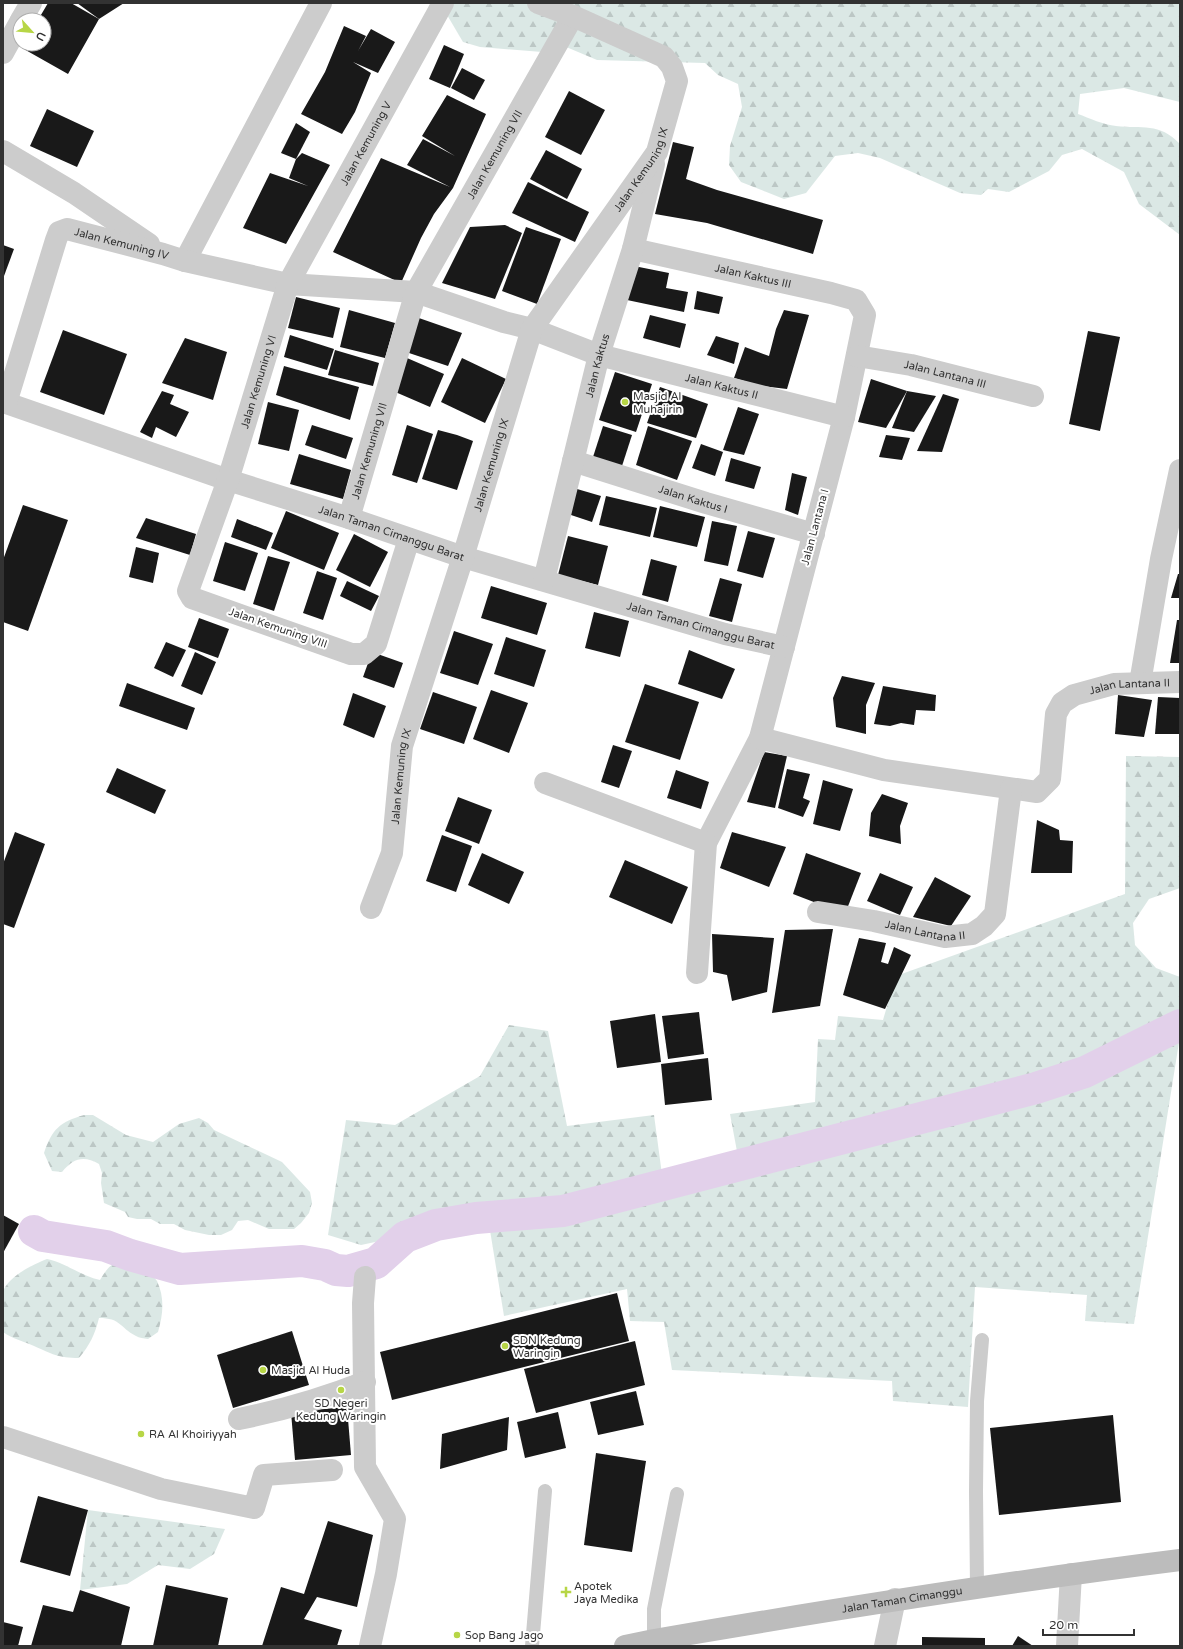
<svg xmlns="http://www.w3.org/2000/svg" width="1183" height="1649" viewBox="0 0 1183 1649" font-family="'Varela Round',sans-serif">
	<defs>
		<pattern id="forest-firs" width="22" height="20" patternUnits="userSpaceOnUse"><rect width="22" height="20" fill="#dbe8e5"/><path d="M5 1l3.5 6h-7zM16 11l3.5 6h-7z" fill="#bcc7c5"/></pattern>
	</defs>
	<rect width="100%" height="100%" fill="#fff"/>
	<g fill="url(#forest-firs)">
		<path d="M440,3H1180V102L1124,88L1080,94L1078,114C1089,118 1104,125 1116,126C1142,129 1159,122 1180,144V235L1139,204L1124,172L1082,149L1062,155L1049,171L1009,192L988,189L981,195L960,193L880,158L858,153L835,156L806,193L784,199L741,182L729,165L730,146L742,107L738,84L718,75L705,63L597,60L552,41L542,52L480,47L463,42Z"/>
		<polygon points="1126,756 1180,757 1180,888 1149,899 1133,923 1135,945 1156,968 1180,977 1180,1036 1134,1324 1085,1321 1087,1295 975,1287 968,1407 893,1401 892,1381 672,1370 664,1322 630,1321 627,1289 504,1316 488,1218 361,1245 328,1235 346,1120 395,1125 480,1076 509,1025 548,1031 567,1126 654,1115 663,1182 739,1162 730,1114 815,1102 818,1039 835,1040 838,1016 883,1020 896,976 1125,894"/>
		<path d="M84,1115H93L126,1135L153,1142L179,1124L199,1118L208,1123L214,1130L282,1162L310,1192L312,1203L309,1213L301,1223L294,1229H269L248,1220L238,1221L232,1230L221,1235H209L185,1230L174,1224H160L151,1219H137L128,1217L125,1212L104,1203L101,1183L102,1173L99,1164C84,1155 73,1158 62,1172L52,1171L44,1153C52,1129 60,1122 84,1115Z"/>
		<path d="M47,1259C66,1263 81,1276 100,1280C111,1261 120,1256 140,1267C146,1271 153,1275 157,1281C165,1298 163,1315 158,1332L148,1339C144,1338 139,1338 136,1336C119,1327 121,1318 99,1318C95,1334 90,1345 79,1358C58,1358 52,1354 34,1346C23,1341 13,1339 3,1332C3,1322 1,1300 3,1292C7,1277 34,1264 47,1259Z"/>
		<polygon points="88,1510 225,1529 214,1554 190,1569 158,1565 127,1584 80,1590"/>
	</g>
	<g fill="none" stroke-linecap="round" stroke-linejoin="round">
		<polyline stroke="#e2d0ea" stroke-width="32" points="34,1231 43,1236 106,1246 130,1255 180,1269 302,1261 325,1265 336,1270 348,1271 376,1263 405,1237 436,1225 476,1218 563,1211 1036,1088 1085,1072 1180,1025"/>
	</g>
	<g fill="#191919">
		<polygon points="48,3 71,3 99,19 68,74 22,48 24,44 44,44 44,20 38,20"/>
		<polygon points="77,3 124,3 99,19"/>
		<polygon points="344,26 366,36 358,51 371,29 395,42 378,73 353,62 371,73 355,112 342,134 301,114 325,72"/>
		<polygon points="444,45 464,54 450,88 429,79"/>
		<polygon points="462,68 485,80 474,100 451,88"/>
		<polygon points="569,91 605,110 581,155 545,137"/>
		<polygon points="447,95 486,114 453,188 434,214 421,238 401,283 333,252 381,158 450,187 407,165 423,139 455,156 422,136"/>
		<polygon points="47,109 94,131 77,167 30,146"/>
		<polygon points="296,123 310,132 296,159 281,153"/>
		<polygon points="673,142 694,147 686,179 717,190 823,220 813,254 707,223 655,214"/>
		<polygon points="546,150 582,169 567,199 530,179"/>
		<polygon points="302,153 330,165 286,244 243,228 270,173 308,186 289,178 296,159"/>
		<polygon points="528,182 589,212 575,242 512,213"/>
		<polygon points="505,225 522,233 495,299 442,283 470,227"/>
		<polygon points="526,227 561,239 537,304 502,291"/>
		<polygon points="3,245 14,249 4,276 3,276"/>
		<polygon points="634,266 669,273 666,288 688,292 684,312 627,300"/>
		<polygon points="697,291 723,297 719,314 694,309"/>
		<polygon points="296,297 340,308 333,338 288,328"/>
		<polygon points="349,310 395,323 385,358 340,347"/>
		<polygon points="784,310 809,315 787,389 761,386 734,378 745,347 769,356 776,329"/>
		<polygon points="650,315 686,324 680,348 643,338"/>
		<polygon points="416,317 462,333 448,366 403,351"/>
		<polygon points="63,330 127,354 104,415 40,392"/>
		<polygon points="1088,331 1120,337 1100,431 1069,424"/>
		<polygon points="290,335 334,349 327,370 284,357"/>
		<polygon points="716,336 739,343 734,364 707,355"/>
		<polygon points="185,338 227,352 213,400 162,383"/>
		<polygon points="335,350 379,363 373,386 328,375"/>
		<polygon points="407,358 444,374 430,407 393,391"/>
		<polygon points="462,358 506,379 485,423 441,402"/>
		<polygon points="284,366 359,387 350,420 276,395"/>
		<polygon points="615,372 652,384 636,432 599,420"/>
		<polygon points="871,379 907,391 886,428 858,422"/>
		<polygon points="660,387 708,404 696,438 647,423"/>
		<polygon points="162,391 174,395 170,404 189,412 176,437 156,427 152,438 140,432"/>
		<polygon points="907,391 936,396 914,432 892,428"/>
		<polygon points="943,394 959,399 942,452 917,451"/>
		<polygon points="268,402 299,410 289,451 258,444"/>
		<polygon points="738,407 759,414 744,455 723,450"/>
		<polygon points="312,425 353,438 346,459 305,445"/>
		<polygon points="407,425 433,434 417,483 392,475"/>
		<polygon points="603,426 632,435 622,466 593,457"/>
		<polygon points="648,426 692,441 677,480 636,465"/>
		<polygon points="438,430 457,435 473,441 457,490 422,479"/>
		<polygon points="886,435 910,438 902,460 879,457"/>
		<polygon points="701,444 723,452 715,476 692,468"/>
		<polygon points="299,454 351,470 343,499 290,484"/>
		<polygon points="731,458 761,467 754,489 725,481"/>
		<polygon points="792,473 807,477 798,515 785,510"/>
		<polygon points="577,489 601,496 592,522 568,514"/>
		<polygon points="606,496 657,508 650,537 599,525"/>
		<polygon points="23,505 68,520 28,631 3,622 3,560"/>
		<polygon points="660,506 705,517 697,547 653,537"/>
		<polygon points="286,511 339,533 324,570 271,548"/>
		<polygon points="146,518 196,534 190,555 136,538"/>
		<polygon points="237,519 273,533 266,550 231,537"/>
		<polygon points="712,521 737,526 728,566 704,561"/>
		<polygon points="748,531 775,538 763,578 737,571"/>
		<polygon points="354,534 388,552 370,587 336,570"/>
		<polygon points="568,536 608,546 598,585 558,575"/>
		<polygon points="225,542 258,553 245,591 213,581"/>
		<polygon points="136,547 159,553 153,583 129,577"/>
		<polygon points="268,556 290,562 274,611 253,604"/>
		<polygon points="651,559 677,566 668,602 642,595"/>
		<polygon points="317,571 337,578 323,620 303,613"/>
		<polygon points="1178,574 1180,574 1180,598 1171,598"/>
		<polygon points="720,578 742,584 732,622 709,616"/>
		<polygon points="347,581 379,596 371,611 340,596"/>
		<polygon points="491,586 547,603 537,635 481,618"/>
		<polygon points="594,612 629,621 620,657 585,648"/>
		<polygon points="199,618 229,629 218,658 188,647"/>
		<polygon points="1177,620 1180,620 1180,663 1170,663"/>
		<polygon points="454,631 493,644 478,685 440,673"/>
		<polygon points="506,637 546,650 534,687 494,674"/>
		<polygon points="166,642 186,650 173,677 154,668"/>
		<polygon points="689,650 735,669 722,699 678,684"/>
		<polygon points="195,652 216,662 202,695 181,686"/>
		<polygon points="372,652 403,663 394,688 363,677"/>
		<polygon points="842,676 875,683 866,705 866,734 836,727 833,698"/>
		<polygon points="127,683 195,708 187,730 119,706"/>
		<polygon points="645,684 699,702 680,760 625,742"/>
		<polygon points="883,686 936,695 935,711 916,710 914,725 901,723 890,726 874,724"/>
		<polygon points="491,690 528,703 509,753 473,739"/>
		<polygon points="433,692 477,707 464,744 420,729"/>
		<polygon points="353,693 386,706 374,738 343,725"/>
		<polygon points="1118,695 1152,700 1144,737 1115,734"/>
		<polygon points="1158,697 1180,698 1180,734 1155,734"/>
		<polygon points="613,745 632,751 619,788 601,782"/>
		<polygon points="764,752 787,756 775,808 747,802"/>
		<polygon points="117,768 166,790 155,814 106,792"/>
		<polygon points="787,769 810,774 803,798 810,801 803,817 778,808"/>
		<polygon points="676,770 709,782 701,809 667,798"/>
		<polygon points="823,780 853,789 840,831 813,824"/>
		<polygon points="882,794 908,803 900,826 901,844 869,836 871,813"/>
		<polygon points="458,797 492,810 479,844 445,831"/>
		<polygon points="1037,820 1059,830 1060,840 1073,841 1072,873 1031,873"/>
		<polygon points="15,832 45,844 14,928 3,924 3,864"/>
		<polygon points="732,832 786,847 769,887 720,868"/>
		<polygon points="442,835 472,846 456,892 426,881"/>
		<polygon points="482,853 524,872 509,904 468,885"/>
		<polygon points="806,853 861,873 845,914 793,894"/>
		<polygon points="625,860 688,887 672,924 609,897"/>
		<polygon points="880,873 913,887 900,915 867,901"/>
		<polygon points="935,877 971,896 951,926 913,917"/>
		<polygon points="833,929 820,1006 772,1013 785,930"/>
		<polygon points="712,934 774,938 767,992 732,1001 727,975 713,972"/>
		<polygon points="859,938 886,943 881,962 888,964 894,947 911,955 885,1009 843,995"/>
		<polygon points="699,1012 704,1054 668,1059 662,1016"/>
		<polygon points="655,1014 661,1062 617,1068 610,1021"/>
		<polygon points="708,1058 712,1100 665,1105 661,1064"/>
		<polygon points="3,1215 19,1224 3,1253"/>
		<polygon points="617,1293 629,1341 392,1400 380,1352"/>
		<polygon points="292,1331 309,1385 233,1408 217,1355"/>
		<polygon points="635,1341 645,1385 536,1413 524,1369"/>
		<polygon points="636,1391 644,1425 598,1435 590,1402"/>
		<polygon points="347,1407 351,1455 295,1460 291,1412"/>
		<polygon points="558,1412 566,1448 525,1458 517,1422"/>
		<polygon points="1113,1415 1121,1502 999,1515 990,1428"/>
		<polygon points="509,1417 507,1450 440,1469 442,1434"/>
		<polygon points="596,1453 646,1461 632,1552 584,1545"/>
		<polygon points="38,1496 88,1510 70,1576 20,1562"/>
		<polygon points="328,1521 373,1535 357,1607 317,1597 304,1619 342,1630 337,1646 262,1646 281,1587 304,1594"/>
		<polygon points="166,1585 228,1598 218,1646 153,1646"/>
		<polygon points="80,1590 130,1607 121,1646 31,1646 43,1605 73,1612"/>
		<polygon points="3,1622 23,1627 18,1646 3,1646"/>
		<polygon points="1018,1636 1033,1646 1012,1646"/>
		<polygon points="922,1637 985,1638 985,1646 922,1646"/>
	</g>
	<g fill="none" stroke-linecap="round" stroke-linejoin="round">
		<g stroke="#ccc" stroke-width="14">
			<polyline points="977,1587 976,1491 977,1401 982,1340"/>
			<polyline points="654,1640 654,1609 677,1494"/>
			<polyline points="532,1646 545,1491"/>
		</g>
		<g stroke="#ccc" stroke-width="22">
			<polyline points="21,20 31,3"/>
			<polyline points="3,53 20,22"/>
			<polyline points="3,151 74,193 149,244"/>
			<path id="s1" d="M633,249L831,293L856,300L865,315L844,417L760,738L706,843L697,973"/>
			<polyline points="185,261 321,3"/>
			<path id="s2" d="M857,356L911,365L1033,396"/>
			<path id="s3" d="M3,402L228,480L349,518L463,557L725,634L784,647"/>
			<path id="s4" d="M6,403L56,240L59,232L67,229L163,254L185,261L288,284L416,292L504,322L532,329L599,355L844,417"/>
			<path id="s5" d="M573,461L706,503L814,534"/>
			<path id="s6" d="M349,518L416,292L573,16"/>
			<path id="s7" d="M409,539L376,644L364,654H351L192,598L188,591L228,480L288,284L443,3"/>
			<path id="s8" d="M544,580L599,355L633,249L654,164"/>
			<polyline points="1140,683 1161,559 1180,470"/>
			<path id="s9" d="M760,738L884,770L1037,792L1050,779L1056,714L1062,703L1074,695L1114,684L1180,682"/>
			<polyline points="545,783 706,843"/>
			<path id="s10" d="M371,908L392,853L402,746L463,557L532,329L657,152L677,81L672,67L664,57L573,16L538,3"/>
			<path id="s11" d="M818,912L874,921L945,937L972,934L984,926L995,914L1011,789"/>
			<polyline points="365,1277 363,1303 365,1467 395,1519 386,1574 370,1646"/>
			<path d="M239,1419C284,1410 322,1399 365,1382"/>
			<polyline points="3,1437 161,1489 254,1508 264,1475 332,1470"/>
			<polyline points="885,1646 895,1599"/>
			<polyline points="1067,1646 1071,1574"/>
		</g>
		<path stroke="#bcbcbc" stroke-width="22" id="s12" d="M625,1646L654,1640C829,1610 1004,1582 1180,1560"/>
	</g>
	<g fill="#b7d646" stroke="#fff" stroke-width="1.5">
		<circle cx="625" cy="402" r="4"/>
		<circle cx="505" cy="1346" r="4"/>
		<circle cx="263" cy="1370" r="4"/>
		<circle cx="341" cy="1390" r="4"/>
		<circle cx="141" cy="1434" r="4"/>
		<path d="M564 1586h4v4h4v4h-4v4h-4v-4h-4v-4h4z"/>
		<circle cx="457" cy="1635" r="4"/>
	</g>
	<g text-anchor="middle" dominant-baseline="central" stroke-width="4" stroke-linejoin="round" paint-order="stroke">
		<g font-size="11" fill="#323232" stroke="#fff">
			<text stroke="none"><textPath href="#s7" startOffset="799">Jalan Kemuning V</textPath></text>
			<text stroke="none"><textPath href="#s6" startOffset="394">Jalan Kemuning VII</textPath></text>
			<text stroke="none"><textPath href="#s10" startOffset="797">Jalan Kemuning IX</textPath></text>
			<text stroke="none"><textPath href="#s4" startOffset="244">Jalan Kemuning IV</textPath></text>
			<text stroke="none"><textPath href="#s1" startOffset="123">Jalan Kaktus III</textPath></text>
			<text stroke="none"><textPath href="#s8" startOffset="221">Jalan Kaktus</textPath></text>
			<text stroke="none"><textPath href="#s2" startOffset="90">Jalan Lantana III</textPath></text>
			<text stroke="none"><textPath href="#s7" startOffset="536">Jalan Kemuning VI</textPath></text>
			<text stroke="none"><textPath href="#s4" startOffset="864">Jalan Kaktus II</textPath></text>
			<text stroke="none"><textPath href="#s6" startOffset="70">Jalan Kemuning VII</textPath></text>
			<text stroke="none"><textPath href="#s10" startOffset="461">Jalan Kemuning IX</textPath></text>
			<text stroke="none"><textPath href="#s5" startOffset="126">Jalan Kaktus I</textPath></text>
			<text transform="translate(815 527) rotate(-75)">Jalan Lantana I</text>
			<text stroke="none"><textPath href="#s3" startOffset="410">Jalan Taman Cimanggu Barat</textPath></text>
			<text stroke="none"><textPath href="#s3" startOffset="733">Jalan Taman Cimanggu Barat</textPath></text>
			<text transform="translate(278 628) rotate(19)">Jalan Kemuning VIII</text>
			<text stroke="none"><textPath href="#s9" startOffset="450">Jalan Lantana II</textPath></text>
			<text stroke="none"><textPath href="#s10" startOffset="136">Jalan Kemuning IX</textPath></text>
			<text stroke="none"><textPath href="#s11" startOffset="109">Jalan Lantana II</textPath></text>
			<text stroke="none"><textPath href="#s12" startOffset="281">Jalan Taman Cimanggu</textPath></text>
		</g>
		<g font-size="11" fill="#323232" stroke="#fff" text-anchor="start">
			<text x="633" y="396">Masjid Al<tspan x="633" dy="13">Muhajirin</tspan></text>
			<text x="513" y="1340">SDN Kedung<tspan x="513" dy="13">Waringin</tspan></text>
			<text x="271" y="1370">Masjid Al Huda</text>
			<text x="341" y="1403" text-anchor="middle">SD Negeri<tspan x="341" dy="13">Kedung Waringin</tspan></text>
			<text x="149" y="1434">RA Al Khoiriyyah</text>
			<text x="574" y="1586">Apotek<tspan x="574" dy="13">Jaya Medika</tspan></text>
			<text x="465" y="1635">Sop Bang Jago</text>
		</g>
	</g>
	<rect width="1183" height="1649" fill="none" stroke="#323232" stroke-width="8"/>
	<g transform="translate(32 32) rotate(117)"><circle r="19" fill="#ffffff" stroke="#adadad"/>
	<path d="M0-3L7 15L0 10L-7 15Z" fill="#b7d646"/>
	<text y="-6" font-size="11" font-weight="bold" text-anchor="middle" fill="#323232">U</text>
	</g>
	<path d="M1043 1629v6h91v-6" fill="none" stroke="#323232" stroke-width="2"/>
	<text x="1049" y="1629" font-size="12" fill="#323232" stroke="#ffffff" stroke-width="3" paint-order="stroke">20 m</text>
</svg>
